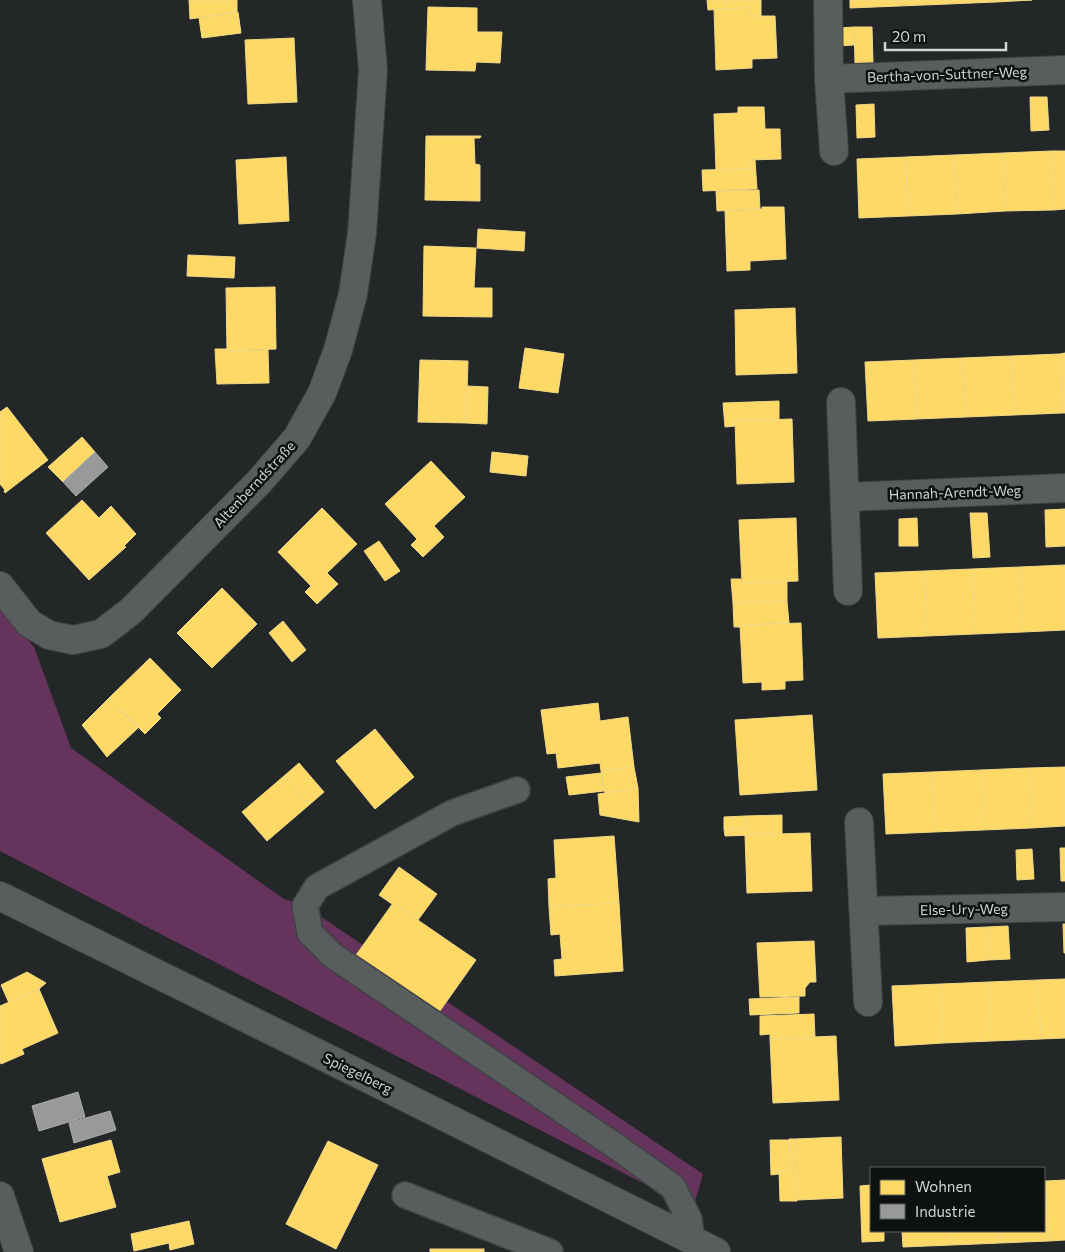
<svg xmlns="http://www.w3.org/2000/svg" width="1065" height="1252" viewBox="0 0 1065 1252" font-family="Commissioner,sans-serif">
	<rect width="100%" height="100%" fill="#232727"/>
	<polygon fill="#66335d" points="0,607 34,647 71,748 284,899 305,906 703,1174 693,1209 0,851"/>
	<g fill="#ffd966" stroke="#f1d887">
		<polygon points="189,0 237,0 237,12 190,19"/>
		<polygon points="707,0 726,0 726,9 708,10"/>
		<polygon points="726,0 761,0 761,16 751,16 750,8 726,9"/>
		<polygon points="850,0 899,0 899,6 850,8"/>
		<polygon points="899,0 948,0 948,4 899,6"/>
		<polygon points="948,0 996,0 996,2 948,4"/>
		<polygon points="996,0 1032,0 996,2"/>
		<polygon points="428,7 477,8 477,32 502,32 500,63 476,62 475,71 426,70"/>
		<polygon points="750,8 751,16 775,16 777,58 752,59 752,68 716,70 714,9"/>
		<polygon points="238,12 241,33 202,38 199,18"/>
		<polygon points="854,27 854,45 839,46 838,28"/>
		<polygon points="854,27 872,27 873,63 855,63"/>
		<polygon points="294,38 297,102 248,104 245,40"/>
		<polygon points="1030,97 1047,97 1049,130 1031,131"/>
		<polygon points="874,104 875,137 857,138 856,105"/>
		<polygon points="738,107 764,107 765,129 780,129 781,159 749,160 750,169 716,170 714,114 738,113"/>
		<polygon points="426,136 481,136 480,138 474,138 475,164 480,165 480,201 425,200"/>
		<polygon points="1051,151 1065,151 1065,209 1054,210"/>
		<polygon points="1051,151 1054,210 1005,211 1003,153"/>
		<polygon points="1003,153 1005,211 957,214 954,155"/>
		<polygon points="954,155 957,214 908,216 906,157"/>
		<polygon points="286,157 289,221 239,224 236,160"/>
		<polygon points="906,157 908,216 859,218 857,159"/>
		<polygon points="749,160 755,160 757,189 703,191 702,170 750,169"/>
		<polygon points="759,190 760,209 717,211 716,191"/>
		<polygon points="762,207 784,207 786,259 750,261 750,270 727,271 725,211 762,209"/>
		<polygon points="478,229 525,232 524,251 477,248"/>
		<polygon points="424,246 476,248 474,288 492,288 492,317 423,316"/>
		<polygon points="188,255 235,257 234,278 187,276"/>
		<polygon points="275,287 276,349 227,351 226,288"/>
		<polygon points="795,308 797,373 736,375 735,310"/>
		<polygon points="525,348 564,354 558,393 519,388"/>
		<polygon points="215,349 227,349 227,351 268,350 269,383 217,384"/>
		<polygon points="1065,353 1065,413 1062,413 1060,354"/>
		<polygon points="1060,354 1062,413 1014,415 1011,356"/>
		<polygon points="1011,356 1014,415 966,417 962,358"/>
		<polygon points="962,358 966,417 917,419 914,360"/>
		<polygon points="420,360 468,361 466,423 418,422"/>
		<polygon points="914,360 917,419 868,421 865,362"/>
		<polygon points="467,386 488,387 487,424 466,423"/>
		<polygon points="779,401 779,420 735,421 735,426 725,427 723,403"/>
		<polygon points="7,407 48,460 5,493 4,491 5,490 0,484 0,412"/>
		<polygon points="792,419 794,482 737,484 735,421"/>
		<polygon points="82,437 95,452 63,482 48,467"/>
		<polygon points="492,452 528,456 526,476 490,472"/>
		<polygon points="431,461 465,497 434,526 444,537 423,557 411,545 417,539 385,504"/>
		<polygon points="82,500 99,518 111,506 136,534 124,546 126,547 89,580 46,533"/>
		<polygon points="322,508 357,544 327,573 338,584 317,604 305,592 311,586 278,552"/>
		<polygon points="1065,509 1065,546 1046,547 1045,510"/>
		<polygon points="970,513 987,513 990,557 973,558"/>
		<polygon points="796,518 798,581 742,583 739,520"/>
		<polygon points="917,518 918,546 899,546 899,519"/>
		<polygon points="379,541 400,571 385,581 364,551"/>
		<polygon points="1065,565 1065,630 1023,632 1020,567"/>
		<polygon points="1020,567 1023,632 975,634 972,569"/>
		<polygon points="972,569 975,634 927,636 924,571"/>
		<polygon points="924,571 927,636 878,638 875,573"/>
		<polygon points="731,579 741,579 742,583 787,581 787,601 733,603"/>
		<polygon points="222,588 257,624 212,668 177,633"/>
		<polygon points="787,601 789,623 740,625 740,627 734,627 733,603"/>
		<polygon points="283,621 306,650 292,662 269,633"/>
		<polygon points="801,623 803,680 785,681 785,689 762,690 762,682 743,683 740,625"/>
		<polygon points="150,658 181,690 157,714 161,718 145,734 109,698"/>
		<polygon points="109,698 138,728 107,757 82,725"/>
		<polygon points="598,703 600,721 628,717 634,767 601,771 600,763 558,768 556,753 547,754 541,710"/>
		<polygon points="812,715 817,790 740,795 735,720"/>
		<polygon points="375,729 414,777 375,809 336,761"/>
		<polygon points="299,763 324,792 309,805 284,776"/>
		<polygon points="634,767 638,788 605,793 601,771"/>
		<polygon points="1065,767 1065,826 1031,828 1029,768"/>
		<polygon points="1029,768 1031,828 983,830 981,770"/>
		<polygon points="981,770 983,830 934,832 932,772"/>
		<polygon points="932,772 934,832 886,834 883,774"/>
		<polygon points="601,773 604,791 569,795 566,777"/>
		<polygon points="284,776 309,805 267,841 242,812"/>
		<polygon points="638,788 639,822 600,815 598,794"/>
		<polygon points="782,815 782,834 725,836 724,829 746,829 745,816"/>
		<polygon points="745,816 746,829 724,829 724,817"/>
		<polygon points="810,833 812,891 747,893 745,835"/>
		<polygon points="614,836 619,903 549,907 548,879 556,878 554,840"/>
		<polygon points="1060,848 1065,848 1065,881 1061,881"/>
		<polygon points="1032,849 1034,879 1017,880 1016,850"/>
		<polygon points="399,867 437,894 418,920 393,903 392,904 379,895"/>
		<polygon points="393,903 476,960 437,1015 354,958"/>
		<polygon points="619,903 623,971 555,976 554,960 562,959 560,934 551,935 549,907"/>
		<polygon points="1063,924 1065,924 1065,953 1064,953"/>
		<polygon points="1008,926 1010,959 988,960 987,927"/>
		<polygon points="987,927 988,960 967,962 966,928"/>
		<polygon points="814,941 816,982 810,982 805,988 805,996 760,997 757,943"/>
		<polygon points="27,972 46,983 39,989 9,1003 1,985"/>
		<polygon points="1065,979 1065,1038 1041,1039 1038,980"/>
		<polygon points="1038,980 1041,1039 992,1041 989,982"/>
		<polygon points="989,982 992,1041 943,1043 941,984"/>
		<polygon points="941,984 943,1043 895,1046 892,986"/>
		<polygon points="39,989 58,1033 22,1049 24,1054 1,1064 0,1062 0,1006"/>
		<polygon points="799,997 799,1013 750,1015 749,999"/>
		<polygon points="814,1014 815,1037 770,1039 770,1034 760,1035 760,1016"/>
		<polygon points="836,1036 839,1100 773,1103 770,1039"/>
		<polygon points="841,1137 843,1198 797,1200 795,1139"/>
		<polygon points="789,1139 795,1139 797,1200 797,1201 780,1201 779,1171 790,1171"/>
		<polygon points="111,1140 120,1172 107,1176 116,1207 60,1222 42,1159"/>
		<polygon points="770,1140 789,1140 790,1171 779,1171 779,1174 771,1175"/>
		<polygon points="328,1141 378,1165 336,1249 286,1224"/>
		<polygon points="1065,1180 1065,1240 1049,1241 1046,1181"/>
		<polygon points="1044,1181 1046,1181 1049,1241 1000,1243 1000,1231 1044,1231"/>
		<polygon points="871,1185 871,1231 884,1231 884,1241 862,1242 860,1186"/>
		<polygon points="189,1221 194,1244 170,1250 169,1243 134,1251 131,1234"/>
		<polygon points="902,1231 951,1231 952,1245 903,1247"/>
		<polygon points="951,1231 1000,1231 1000,1243 952,1245"/>
		<rect x="430" y="1249" width="54" height="3"/>
	</g>
	<g fill="#999" stroke="#aaabab">
		<polygon points="95,452 108,467 76,496 63,482"/>
		<polygon points="78,1092 85,1117 39,1131 32,1106"/>
		<polygon points="110,1111 116,1130 74,1143 69,1123"/>
	</g>
	<g fill="none" stroke-linecap="round" stroke-linejoin="round">
		<defs>
			<g id="lane">
				<polyline points="517,790 452,813 317,887 305,906 310,933 332,955 614,1145 673,1187 689,1219 692,1240"/>
				<polyline points="405,1195 550,1252"/>
			</g>
			<g id="street">
				<polyline points="828,0 829,79 834,151"/>
				<polyline points="829,79 1065,70"/>
				<polyline points="841,402 848,591"/>
				<polyline points="845,497 1065,488"/>
				<polyline points="0,586 29,623 49,635 73,640 101,634 131,611 259,482 297,438 322,393 338,350 353,294 362,233 373,70 367,0"/>
				<polyline points="859,822 868,1002"/>
				<polyline points="0,896 353,1071 716,1252"/>
				<polyline points="864,911 1065,907"/>
				<polyline points="0,1196 19,1252"/>
			</g>
		</defs>
		<use href="#lane" stroke="#3f4343" stroke-width="28"/>
		<use href="#street" stroke="#3f4343" stroke-width="30"/>
		<use href="#lane" stroke="#5a5d5d" stroke-width="25"/>
		<use href="#street" stroke="#5a5d5d" stroke-width="28"/>
	</g>
	<g text-anchor="middle" dominant-baseline="central" stroke-width="5" stroke-linejoin="round" paint-order="stroke">
		<g font-size="14" fill="#d0d5d5" stroke="#0d1110">
			<text transform="translate(947 74) rotate(-2)">Bertha-von-Suttner-Weg</text>
			<text transform="translate(254 484) rotate(-47)">Altenberndstraße</text>
			<text transform="translate(955 492) rotate(-2)">Hannah-Arendt-Weg</text>
			<text transform="translate(964 909) rotate(-1)">Else-Ury-Weg</text>
			<text transform="translate(358 1073) rotate(26)">Spiegelberg</text>
		</g>
	</g>
	<rect x="870" y="1167" width="175" height="65" fill="#0d1110" stroke="#5b5f5f"/>
	<rect x="880" y="1180" width="25" height="15" fill="#ffd966" stroke="#5b5f5f"/>
	<text x="915" y="1192" font-size="15" fill="#d0d5d5">Wohnen</text>
	<rect x="880" y="1204" width="25" height="15" fill="#999999" stroke="#5b5f5f"/>
	<text x="915" y="1217" font-size="15" fill="#d0d5d5">Industrie</text>
	<path d="M885 42v8h121v-8" fill="none" stroke="#d0d5d5" stroke-width="2.5"/>
	<text x="892" y="42" font-size="15" fill="#d0d5d5" stroke="#0d1110" stroke-width="4" paint-order="stroke">20 m</text>
</svg>
